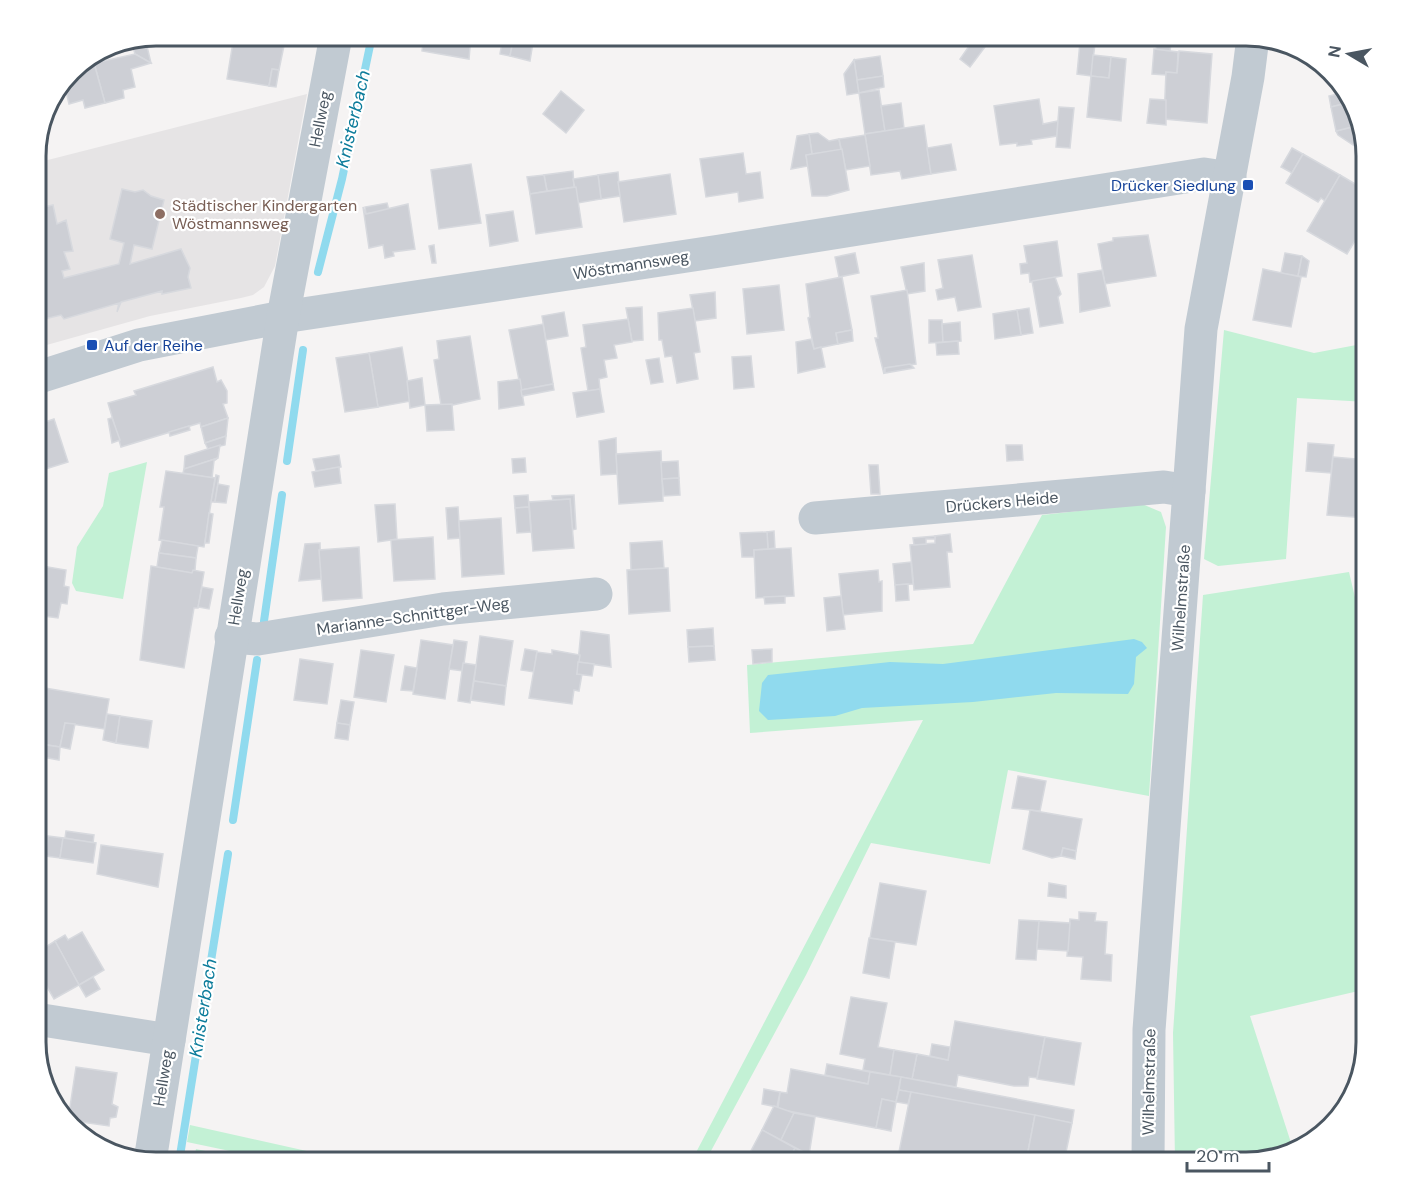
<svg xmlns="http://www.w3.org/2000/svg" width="1403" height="1198" viewBox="0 0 1403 1198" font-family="'DM Sans',sans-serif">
	<rect width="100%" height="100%" fill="#f5f3f3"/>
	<polygon fill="#e6e4e5" points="307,94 275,266 264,287 253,295 241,298 150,316 36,348 36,163"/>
	<g fill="#c3f1d5">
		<polygon points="1224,330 1314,353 1367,343 1367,402 1297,398 1286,559 1218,566 1204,559"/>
		<polygon points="147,462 123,599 76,591 72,583 77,547 103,506 109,473"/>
		<polygon points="1142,504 1161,512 1166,527 1149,796 1008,770 990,864 871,843 806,975 705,1162 691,1162 923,720 750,733 747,665 973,644 1042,515"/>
		<polygon points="1349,572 1367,648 1367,989 1250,1016 1294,1152 1246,1162 1175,1162 1173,1033 1203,595"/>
		<polygon points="190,1125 356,1162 283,1162 187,1142"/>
		<polygon points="196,1149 257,1162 193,1162"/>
	</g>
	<polygon fill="#90daee" points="1134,639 1142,642 1147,648 1136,657 1134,684 1128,694 1056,693 973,702 862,708 835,716 768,720 759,711 762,683 768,675 890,662 943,664"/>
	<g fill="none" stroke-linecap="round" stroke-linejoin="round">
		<g stroke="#90daee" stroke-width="8">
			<polyline points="318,272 342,179 372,36"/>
			<polyline points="287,461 303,350"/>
			<polyline points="264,621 282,495"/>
			<polyline points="233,820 257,660"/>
			<polyline points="179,1162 228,854"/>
		</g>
	</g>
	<g fill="#cdcfd5" stroke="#d7d9de" stroke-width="1.5">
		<polygon points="234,36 286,36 279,70 272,69 269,86 227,79"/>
		<polygon points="424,36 471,36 469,59 422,51"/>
		<polygon points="503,36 514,36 510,56 500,54"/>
		<polygon points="514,36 534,36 530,61 510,56"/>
		<polygon points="1158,36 1172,36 1170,51 1156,50"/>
		<polygon points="145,38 151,63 135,54 131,41"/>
		<polygon points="974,39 985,47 970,67 960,59"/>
		<polygon points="1080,42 1095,44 1091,76 1077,74"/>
		<polygon points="1154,49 1178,52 1177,73 1166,72 1166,75 1152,74"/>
		<polygon points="1179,51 1212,54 1207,123 1164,119 1166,72 1177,73"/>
		<polygon points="135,54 151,63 131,69 135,87 123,90 124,98 105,103 94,63"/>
		<polygon points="1093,55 1111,57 1109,78 1091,76"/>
		<polygon points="880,56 883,76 857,80 854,60"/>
		<polygon points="1111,57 1126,59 1121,121 1087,117 1091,76 1109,78"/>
		<polygon points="854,60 859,93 847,95 844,74"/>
		<polygon points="94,63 105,103 85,108 83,100 69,104 64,83 76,68"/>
		<polygon points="272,69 279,70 276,87 269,86"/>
		<polygon points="883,76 884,87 859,93 857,80"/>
		<polygon points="879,90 885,131 865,134 859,93"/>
		<polygon points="561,91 584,110 566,133 543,114"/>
		<polygon points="1345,92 1358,110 1367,157 1366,191 1357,185 1366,167 1362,151 1338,135 1336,131 1356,126 1351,102 1331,107 1329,96"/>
		<polygon points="1039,99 1043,124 1058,121 1057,136 1031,140 1032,144 1017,146 1017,143 1000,145 994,106"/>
		<polygon points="1150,99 1166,100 1166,125 1147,123"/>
		<polygon points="1351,102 1356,126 1336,131 1331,107"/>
		<polygon points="901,103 904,128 885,131 881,106"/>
		<polygon points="1059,107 1074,108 1070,148 1056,147"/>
		<polygon points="924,125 931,174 902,179 900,171 871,175 865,134"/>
		<polygon points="818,133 829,141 839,139 841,150 812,154 809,134"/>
		<polygon points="809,134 812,154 806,155 808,166 791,169 797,136"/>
		<polygon points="865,135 870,166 846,170 839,139"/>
		<polygon points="951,144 956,170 931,174 927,148"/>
		<polygon points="1292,148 1303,154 1292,173 1281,167"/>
		<polygon points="842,149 849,190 827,196 812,196 806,155"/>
		<polygon points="743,153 746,174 760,172 763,198 739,202 738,192 706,197 700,159"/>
		<polygon points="1303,154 1340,175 1325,201 1321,198 1318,202 1286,183"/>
		<polygon points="471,164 481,223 439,229 431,170"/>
		<polygon points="573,171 574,187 547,191 544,175"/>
		<polygon points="618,172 620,196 601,199 598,175"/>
		<polygon points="670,174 676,214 624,222 618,182"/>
		<polygon points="544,175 547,191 530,194 527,177"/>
		<polygon points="598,175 601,199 578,203 573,179"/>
		<polygon points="1340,175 1367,191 1367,221 1347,254 1307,231"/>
		<polygon points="576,187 582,227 536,234 530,194"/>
		<polygon points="122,189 135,192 143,190 151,196 164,200 152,249 134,245 130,264 181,249 190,268 188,277 191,288 162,294 162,291 121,302 117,312 119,303 64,319 61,315 36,321 36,205 39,202 44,207 53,205 57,224 66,220 73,251 64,252 70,269 62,271 64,278 119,264 124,243 110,239"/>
		<polygon points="387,203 389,210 366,214 365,207"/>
		<polygon points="408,204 415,249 393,252 394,256 385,258 383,245 369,248 363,207 366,214"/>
		<polygon points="513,211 518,241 490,246 486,215"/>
		<polygon points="1148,235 1156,276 1105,284 1098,244 1113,241 1113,238"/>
		<polygon points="1057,241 1062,276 1030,282 1029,273 1021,274 1020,264 1027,263 1024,246"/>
		<polygon points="434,245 436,263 432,263 429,246"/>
		<polygon points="855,253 859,273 839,277 835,257"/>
		<polygon points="1285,253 1302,256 1298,276 1281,273"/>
		<polygon points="972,255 981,307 958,311 955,297 938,300 936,290 943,288 938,260"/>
		<polygon points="1302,256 1309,261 1306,277 1298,276"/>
		<polygon points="924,263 925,291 907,294 901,267"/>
		<polygon points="1263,269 1301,277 1291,327 1253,320"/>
		<polygon points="1102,270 1110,306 1080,312 1078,274"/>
		<polygon points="842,277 852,330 836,333 838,344 814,349 808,318 810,317 806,284"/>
		<polygon points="1055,277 1061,294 1058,297 1063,323 1040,327 1032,281"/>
		<polygon points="779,285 784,330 747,334 743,289"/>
		<polygon points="907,290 916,364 885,368 884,374 875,338 878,338 871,296"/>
		<polygon points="715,292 716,318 695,321 690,295"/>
		<polygon points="642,307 643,340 632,341 626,308"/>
		<polygon points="693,308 700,352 694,353 698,379 677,383 672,356 665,357 662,340 659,340 658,313"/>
		<polygon points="1029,308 1033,333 1021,335 1017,310"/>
		<polygon points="1017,310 1021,335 995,339 993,314"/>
		<polygon points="564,312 568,336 546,340 542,316"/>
		<polygon points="628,319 632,342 614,345 617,358 604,360 607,377 599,379 600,389 588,391 581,348 586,347 583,325"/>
		<polygon points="929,320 942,320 943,342 929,343"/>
		<polygon points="960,322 961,341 943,342 942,324"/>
		<polygon points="543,324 553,384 521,390 509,330"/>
		<polygon points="852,330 853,341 838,344 836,333"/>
		<polygon points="470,336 480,399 453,405 441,405 434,360 439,359 437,341"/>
		<polygon points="811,339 814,349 821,347 825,367 798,373 796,342"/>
		<polygon points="958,341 959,354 937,355 936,343"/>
		<polygon points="402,347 411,401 378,407 369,353"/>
		<polygon points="369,353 378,407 345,412 336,358"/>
		<polygon points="751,356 754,387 734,389 732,357"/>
		<polygon points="659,358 663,382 651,384 646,360"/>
		<polygon points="910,364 914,368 885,373 885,368"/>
		<polygon points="213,367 217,382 221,380 227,391 227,403 223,404 228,418 201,427 200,423 121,447 108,403 136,395 134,391"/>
		<polygon points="422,378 425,405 410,408 407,381"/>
		<polygon points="520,379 524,405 499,409 498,382"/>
		<polygon points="553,384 554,390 522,396 521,390"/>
		<polygon points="600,389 604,412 577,417 573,393"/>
		<polygon points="452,404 454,430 427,431 425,405"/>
		<polygon points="112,418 120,440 112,443 108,419"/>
		<polygon points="228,418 226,436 205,443 201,427"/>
		<polygon points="54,419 68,462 36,472 36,425"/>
		<polygon points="189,426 190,430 170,436 169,432"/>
		<polygon points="226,436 225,445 208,449 205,443"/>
		<polygon points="616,438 617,474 601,475 599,441"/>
		<polygon points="1308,443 1334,445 1331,473 1306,471"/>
		<polygon points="220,445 218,458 184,469 185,456"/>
		<polygon points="1006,445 1022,445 1023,460 1007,461"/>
		<polygon points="661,451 663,501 619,504 616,454"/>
		<polygon points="339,455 341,467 316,471 313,459"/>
		<polygon points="1333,457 1367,460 1367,518 1327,515"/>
		<polygon points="218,458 214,461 212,478 183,473 184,469"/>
		<polygon points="525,458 526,472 513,473 512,459"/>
		<polygon points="678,461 679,478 662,479 661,462"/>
		<polygon points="869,465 878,465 880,494 871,494"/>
		<polygon points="339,467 341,483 315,487 312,472"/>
		<polygon points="166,471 215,478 204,547 159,540 164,507 160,507"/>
		<polygon points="216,475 219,476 215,502 211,502"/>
		<polygon points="679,478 680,495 664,496 662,479"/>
		<polygon points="218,484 229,486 226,503 215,502"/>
		<polygon points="528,495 529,507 515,508 514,496"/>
		<polygon points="574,495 576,529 572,530 570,499 553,500 552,496"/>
		<polygon points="570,499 574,548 533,551 529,502"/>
		<polygon points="395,504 397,539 378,542 375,505"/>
		<polygon points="458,507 460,538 448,539 446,508"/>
		<polygon points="529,507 531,532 517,533 515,508"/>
		<polygon points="209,513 213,514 209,543 205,543"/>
		<polygon points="501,518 504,574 462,577 459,521"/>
		<polygon points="774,531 775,548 768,549 767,532"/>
		<polygon points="767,532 768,549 754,550 754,557 742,557 740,533"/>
		<polygon points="950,534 952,552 947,552 950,587 914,590 910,545 935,543 935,536"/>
		<polygon points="935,536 935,539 926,539 926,544 914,545 913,538"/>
		<polygon points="433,537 435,579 394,581 391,540"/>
		<polygon points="162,540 198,546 196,558 159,553"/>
		<polygon points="662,541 664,568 631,570 630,543"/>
		<polygon points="320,543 321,579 299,581 305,544"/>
		<polygon points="359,547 362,598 323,601 319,550"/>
		<polygon points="791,548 794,596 756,598 754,550"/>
		<polygon points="159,553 196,558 195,570 192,573 157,567"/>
		<polygon points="911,562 913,584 895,585 893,564"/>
		<polygon points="36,565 66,570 64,586 69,587 67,604 61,603 58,618 36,615"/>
		<polygon points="151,566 192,573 193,570 204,572 198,608 194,608 184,668 140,660"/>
		<polygon points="668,568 670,611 629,614 627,570"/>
		<polygon points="878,570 879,582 882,581 882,611 843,615 839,574"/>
		<polygon points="908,584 909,600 896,601 895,585"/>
		<polygon points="202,587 213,589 209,609 198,607"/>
		<polygon points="785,596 785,603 765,604 764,597"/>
		<polygon points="841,596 845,629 827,631 824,598"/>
		<polygon points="713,628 714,646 688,647 687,630"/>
		<polygon points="581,631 609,635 611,667 578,662"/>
		<polygon points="480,636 513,641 506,686 474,681"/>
		<polygon points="421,640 453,645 445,699 413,694"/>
		<polygon points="454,640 467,642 463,671 449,669"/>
		<polygon points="714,646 715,660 689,662 688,647"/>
		<polygon points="525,649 537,651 534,672 521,670"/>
		<polygon points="772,649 772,662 753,664 752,650"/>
		<polygon points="361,650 394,655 386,702 354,697"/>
		<polygon points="552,650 580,655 577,674 582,674 579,691 574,690 572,704 529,698 537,652 552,654"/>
		<polygon points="300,659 333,664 327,704 294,700"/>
		<polygon points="578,662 594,664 592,676 577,674"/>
		<polygon points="463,663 476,665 470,703 458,701"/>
		<polygon points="405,666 417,668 413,691 401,690"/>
		<polygon points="474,681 506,686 504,705 471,700"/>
		<polygon points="45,688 109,699 104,729 65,723 60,747 36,743"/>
		<polygon points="341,700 354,702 350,725 337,723"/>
		<polygon points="107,714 120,716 116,743 103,740"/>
		<polygon points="120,716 152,721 148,748 116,743"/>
		<polygon points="65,723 75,724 70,749 60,747"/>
		<polygon points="337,723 350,725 348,740 335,738"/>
		<polygon points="39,744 60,747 59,760 37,756"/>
		<polygon points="1018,776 1046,781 1040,811 1012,808"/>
		<polygon points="36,792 46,793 43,824 36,823"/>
		<polygon points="1030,810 1082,819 1076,851 1063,848 1061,856 1052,858 1023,849"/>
		<polygon points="66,831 94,835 93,843 65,838"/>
		<polygon points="48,836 63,838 60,858 46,856"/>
		<polygon points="63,838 96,843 93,863 60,858"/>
		<polygon points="101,845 163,854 158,887 97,874"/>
		<polygon points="1063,848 1076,851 1075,859 1061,856"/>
		<polygon points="880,883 926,891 916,945 870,938"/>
		<polygon points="1049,883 1066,886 1066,898 1048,896"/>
		<polygon points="1079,912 1096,913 1095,921 1107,922 1105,954 1112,955 1111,981 1081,979 1083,957 1067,956 1070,919 1079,920"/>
		<polygon points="1019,920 1039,921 1036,960 1016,959"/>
		<polygon points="1039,921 1070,923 1068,951 1037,949"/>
		<polygon points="82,932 104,970 79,985 55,941 65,935 68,940"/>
		<polygon points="869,938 895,942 889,978 863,973"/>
		<polygon points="55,941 79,985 54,999 36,968 36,958 46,952 44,948"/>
		<polygon points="93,977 100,989 86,997 79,985"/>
		<polygon points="851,997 887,1003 878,1047 894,1050 890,1075 863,1070 865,1059 840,1054"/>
		<polygon points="955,1021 1045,1037 1037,1078 1029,1077 1028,1086 1014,1086 958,1075 956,1087 912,1079 917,1054 948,1060"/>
		<polygon points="1045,1037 1081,1043 1074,1085 1037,1079"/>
		<polygon points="932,1044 950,1047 948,1060 930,1056"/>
		<polygon points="894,1050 917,1054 912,1079 890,1075"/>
		<polygon points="827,1064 870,1072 868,1084 825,1075"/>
		<polygon points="76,1067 117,1073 112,1104 118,1107 116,1117 110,1118 109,1126 68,1120"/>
		<polygon points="791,1069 868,1084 870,1072 901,1077 896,1102 882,1099 876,1128 778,1109 780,1092 787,1093"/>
		<polygon points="901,1077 1074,1110 1072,1123 899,1090"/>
		<polygon points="764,1089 780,1092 777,1107 762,1104"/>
		<polygon points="899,1090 911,1092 908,1104 896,1102"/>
		<polygon points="911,1092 1035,1115 1026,1162 897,1162"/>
		<polygon points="882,1099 896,1102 891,1131 876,1128"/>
		<polygon points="774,1106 794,1113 781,1140 762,1130"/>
		<polygon points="794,1113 815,1117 809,1155 781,1140"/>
		<polygon points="1035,1115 1072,1123 1064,1162 1026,1162"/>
		<polygon points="762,1130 795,1148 788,1162 745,1162"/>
		<polygon points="795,1148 809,1155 806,1162 788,1162"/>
	</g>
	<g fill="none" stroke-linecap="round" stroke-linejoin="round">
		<g stroke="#c1cad2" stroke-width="33">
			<polyline points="36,378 139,345 283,317 720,251 1204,174 1230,178"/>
			<polyline points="815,518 1164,487 1189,491"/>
			<polyline points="231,637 258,639 443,609 596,594"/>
			<polyline points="36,1019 169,1040"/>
			<polyline points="150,1161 283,317 336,36"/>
			<polyline points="1148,1162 1149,1030 1201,329 1248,77 1253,37"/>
		</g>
	</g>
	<g fill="#1a4fb4" stroke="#fff" stroke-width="2">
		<rect x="1242" y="179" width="12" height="12" rx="3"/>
		<rect x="86" y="339" width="12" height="12" rx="3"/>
	</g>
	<circle fill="#8d6e63" stroke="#fff" stroke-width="2" cx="160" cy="214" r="6"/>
	<g text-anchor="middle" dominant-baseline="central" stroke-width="4.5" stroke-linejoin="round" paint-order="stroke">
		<g font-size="16" fill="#4a5661" stroke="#fff">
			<text transform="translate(320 119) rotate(-79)">Hellweg</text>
			<text transform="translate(631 265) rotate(-9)">Wöstmannsweg</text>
			<text transform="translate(1002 502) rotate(-5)">Drückers Heide</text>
			<text transform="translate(238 597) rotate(-81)">Hellweg</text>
			<text transform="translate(1181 598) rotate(-86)">Wilhelmstraße</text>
			<text transform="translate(413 616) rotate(-8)">Marianne-Schnittger-Weg</text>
			<text transform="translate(163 1078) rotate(-81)">Hellweg</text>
			<text transform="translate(1149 1082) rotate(-89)">Wilhelmstraße</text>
		</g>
		<g font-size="16" fill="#164399" stroke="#fff" text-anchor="end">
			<text x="1236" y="185">Drücker Siedlung</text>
			<text x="104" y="345" text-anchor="start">Auf der Reihe</text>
		</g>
		<g font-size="16" fill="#785e54" stroke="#fff" text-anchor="start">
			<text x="172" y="205">Städtischer Kindergarten<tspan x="172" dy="18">Wöstmannsweg</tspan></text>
		</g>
		<g font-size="18" font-style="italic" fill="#0c7c9b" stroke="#fff">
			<text transform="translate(353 119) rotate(-77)">Knisterbach</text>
			<text transform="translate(203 1008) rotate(-81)">Knisterbach</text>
		</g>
	</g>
	<path d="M0 0H1403V1198H0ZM156 46H1246A110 110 0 0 1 1356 156V1042A110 110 0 0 1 1246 1152H156A110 110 0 0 1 46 1042V156A110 110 0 0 1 156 46Z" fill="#fff" fill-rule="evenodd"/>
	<path fill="none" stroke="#4a5661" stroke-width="3" d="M156 46H1246A110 110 0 0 1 1356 156V1042A110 110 0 0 1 1246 1152H156A110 110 0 0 1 46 1042V156A110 110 0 0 1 156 46Z"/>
	<g transform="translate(1349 54) rotate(280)" stroke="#ffffff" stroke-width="4.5" paint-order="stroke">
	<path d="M0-4.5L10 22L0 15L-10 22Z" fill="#4a5661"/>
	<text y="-9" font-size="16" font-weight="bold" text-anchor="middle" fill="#4a5661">N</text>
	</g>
	<path d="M1187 1162v9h82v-9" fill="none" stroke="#4a5661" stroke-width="3"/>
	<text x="1196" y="1162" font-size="18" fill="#4a5661" stroke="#ffffff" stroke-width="4.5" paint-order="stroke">20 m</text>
</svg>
